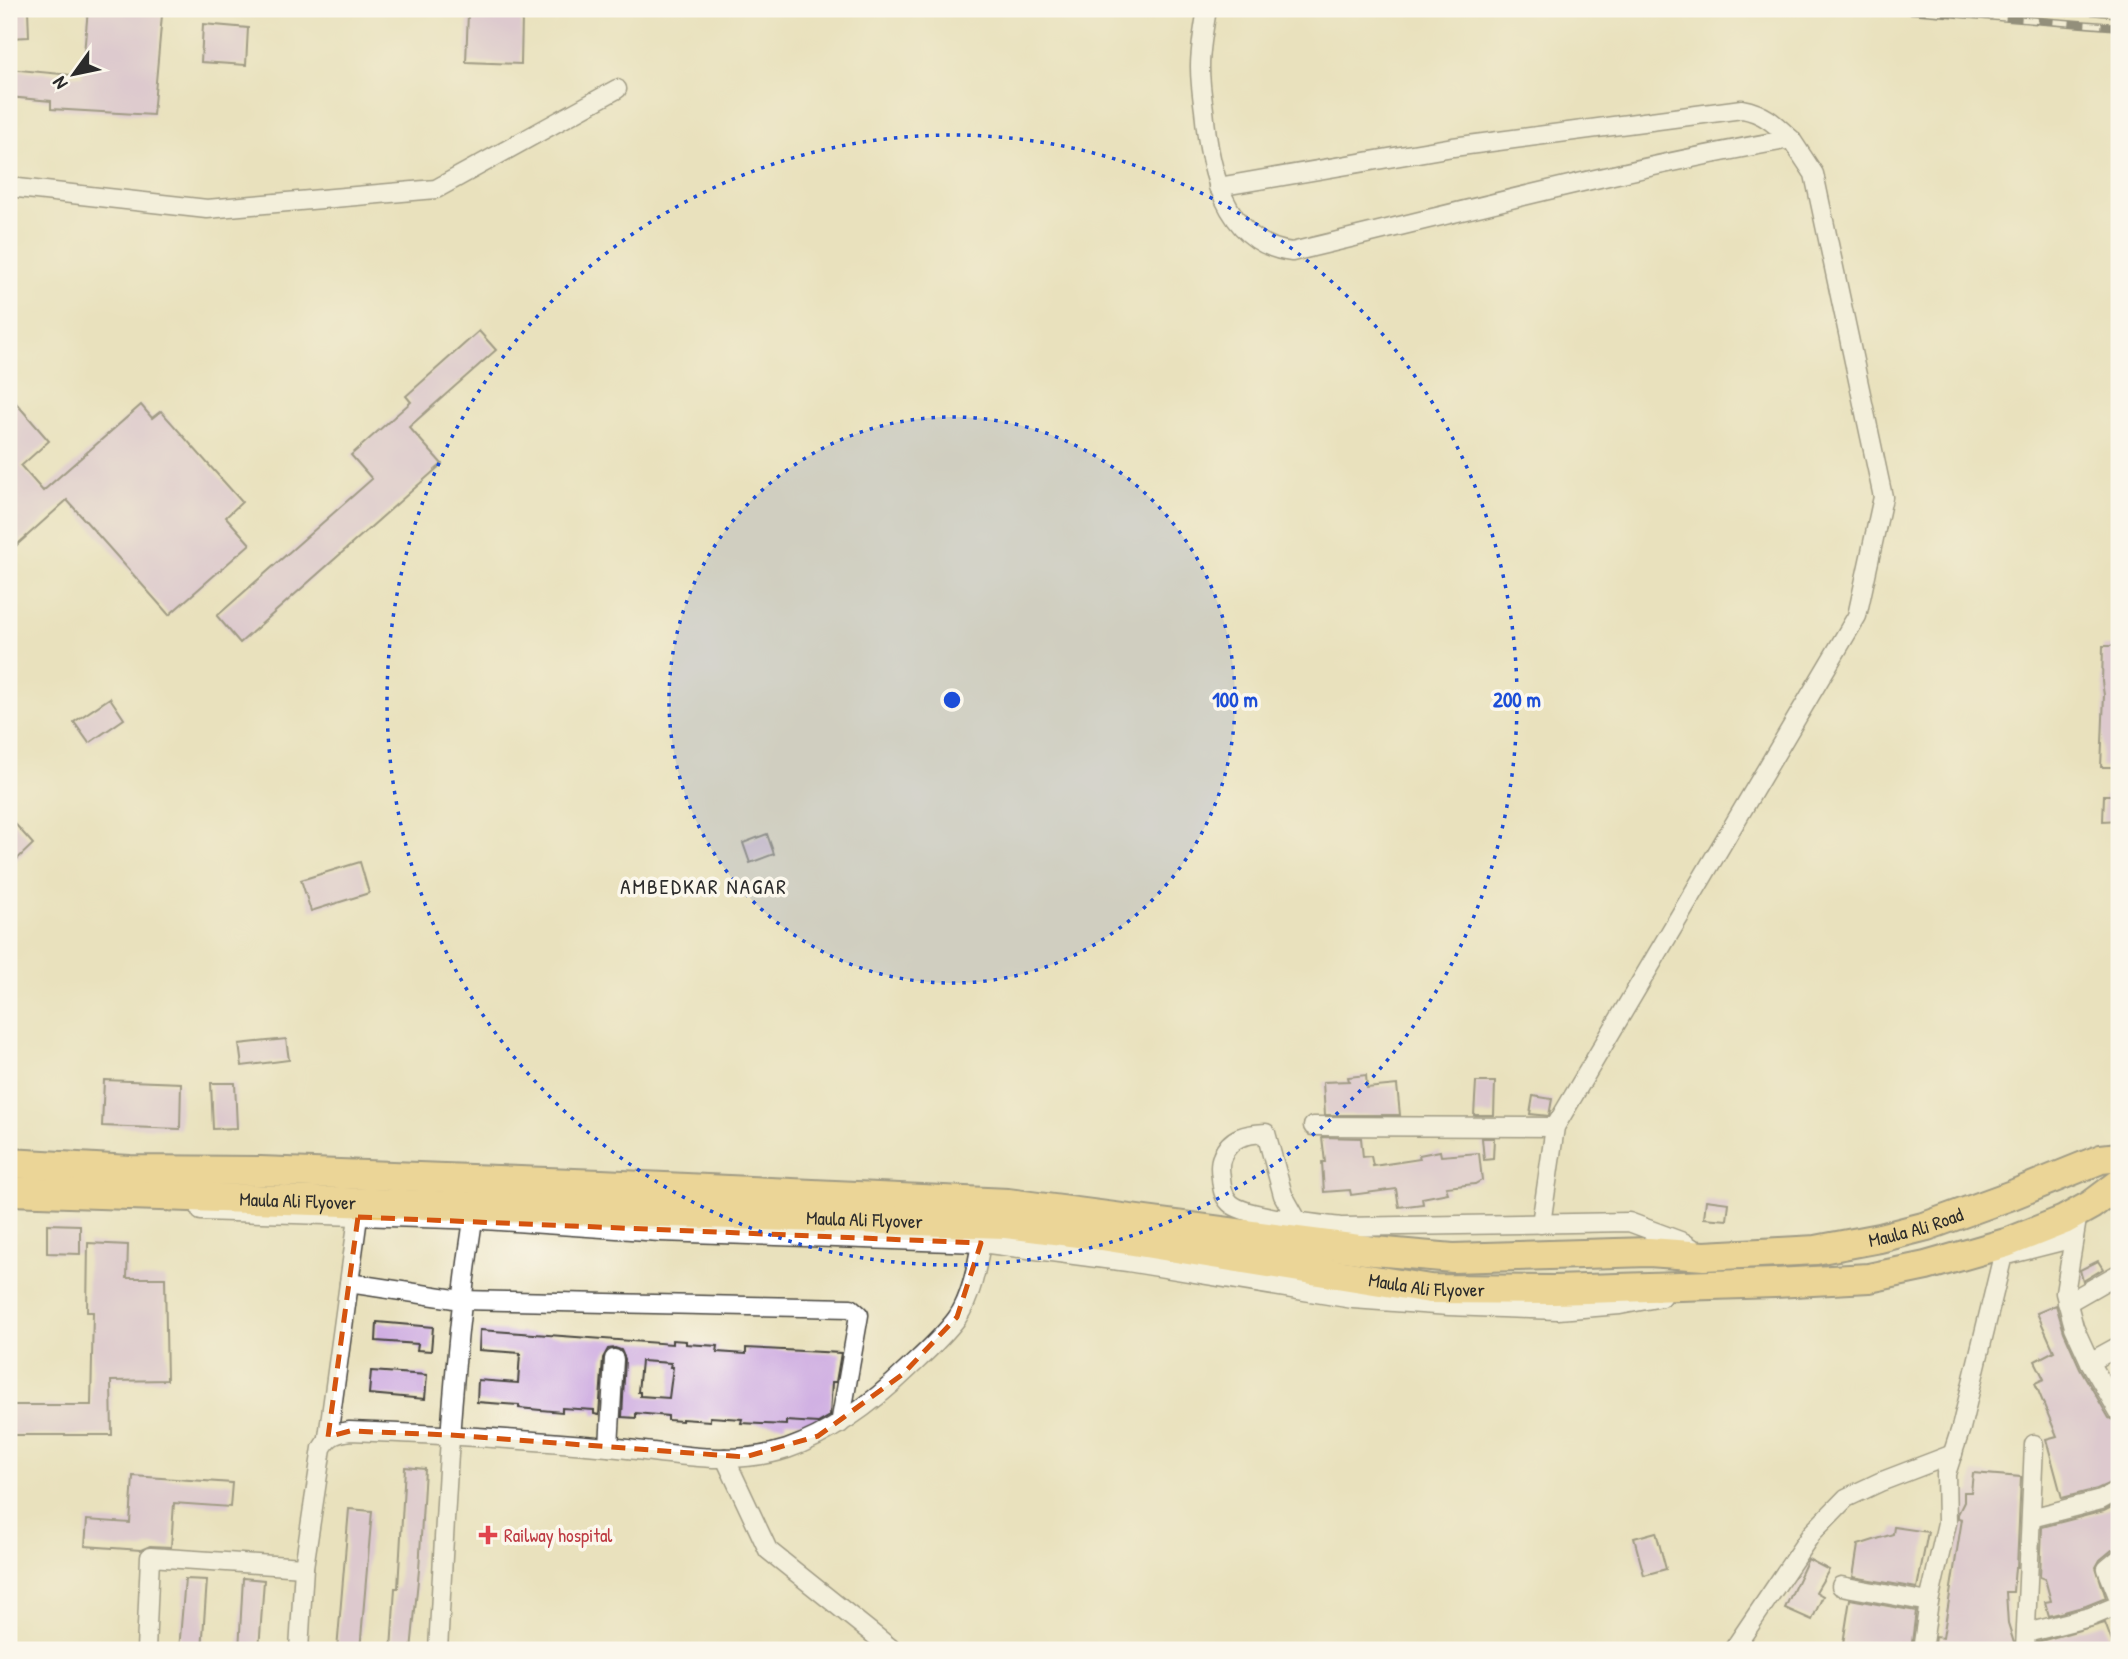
<svg xmlns="http://www.w3.org/2000/svg" width="2128" height="1659" viewBox="0 0 2128 1659" font-family="'Patrick Hand',sans-serif">
	<rect width="100%" height="100%" fill="#fbf7ec"/>
	<filter id="ink" filterUnits="userSpaceOnUse"><feTurbulence type="fractalNoise" baseFrequency=".0143" numOctaves="2"/><feDisplacementMap in="SourceGraphic" scale="14" xChannelSelector="R" yChannelSelector="G"/><feConvolveMatrix kernelMatrix="1 2 1 2 8 2 1 2 1" color-interpolation-filters="sRGB"/></filter>
	<filter id="wash" filterUnits="userSpaceOnUse"><feTurbulence type="fractalNoise" baseFrequency=".00686" numOctaves="4" result="noise"/><feDisplacementMap in="SourceGraphic" scale="28" xChannelSelector="R" yChannelSelector="G"/><feGaussianBlur stdDeviation="1.57" result="paint"/><feColorMatrix in="noise" values="0 0 0 0 0 0 0 0 0 0 0 0 0 0 0 0 0 1.4 0 .05"/><feComposite in="paint" operator="in"/></filter>
	<g filter="url(#wash)">
		<rect width="100%" height="100%" fill="#e9e1bd"/>
		<g id="blocks">
			<g fill="#ceace2" fill-rule="evenodd">
				<polygon points="9,9 28,9 29,37 9,38"/>
				<polygon points="88,9 162,15 153,115 51,109 51,101 9,97 9,69 82,76"/>
				<polygon points="468,13 522,16 521,64 466,62"/>
				<polygon points="203,24 248,28 246,65 201,62"/>
				<polygon points="479,331 496,350 409,427 442,464 240,643 217,616 372,479 351,455 411,402 406,396"/>
				<polygon points="9,395 49,441 21,466 43,491 141,405 152,418 161,411 242,502 226,517 250,544 169,615 67,500 9,552"/>
				<polygon points="2103,646 2119,646 2119,767 2101,767 2104,695 2102,682"/>
				<polygon points="110,698 124,719 89,743 74,722"/>
				<polygon points="2104,795 2119,795 2119,820 2103,821"/>
				<polygon points="9,817 33,844 9,867"/>
				<polygon points="767,834 774,854 750,863 743,843"/>
				<polygon points="360,862 369,893 311,911 301,880"/>
				<polygon points="286,1039 289,1060 242,1066 239,1044"/>
				<polygon points="1366,1075 1367,1088 1397,1085 1400,1115 1325,1115 1323,1082 1349,1081 1348,1077"/>
				<polygon points="104,1080 181,1083 180,1129 102,1126"/>
				<polygon points="1476,1082 1495,1082 1494,1115 1474,1115"/>
				<polygon points="211,1083 235,1083 237,1128 213,1129"/>
				<polygon points="1533,1096 1552,1099 1549,1116 1530,1114"/>
				<polygon points="1322,1137 1361,1138 1363,1157 1371,1156 1373,1166 1420,1159 1419,1155 1440,1151 1441,1156 1479,1153 1482,1180 1475,1184 1446,1187 1448,1193 1422,1198 1423,1204 1399,1207 1396,1189 1351,1195 1350,1190 1324,1192 1322,1162 1325,1162"/>
				<polygon points="1482,1138 1494,1138 1493,1159 1484,1160"/>
				<polygon points="1706,1200 1729,1203 1727,1220 1704,1218"/>
				<polygon points="47,1224 80,1225 80,1254 47,1253"/>
				<polygon points="88,1243 128,1245 127,1278 165,1278 167,1380 111,1381 112,1435 9,1435 9,1405 91,1405 93,1312 87,1312"/>
				<polygon points="2098,1261 2103,1269 2083,1281 2080,1270"/>
				<polygon points="2056,1305 2064,1332 2080,1368 2109,1418 2119,1423 2119,1462 2112,1466 2119,1479 2097,1489 2062,1498 2046,1439 2057,1436 2035,1383 2044,1379 2035,1361 2054,1351 2037,1313"/>
				<polygon points="377,1322 433,1327 431,1351 417,1350 418,1344 376,1341"/>
				<path d="M480,1330L672,1344V1340L686,1341V1344L718,1346L717,1352L746,1354V1348L841,1353L836,1382H832L830,1416L818,1423L786,1421V1425L741,1423L742,1419L710,1417V1421L682,1419V1421L668,1420V1416L636,1413V1418L622,1417L625,1359L621,1350L615,1348L608,1349L603,1358L599,1415L594,1414V1410L562,1408V1412L519,1408V1405L477,1402L478,1380L518,1383L520,1353L479,1350ZM641,1361L671,1363L670,1367H673L669,1398L640,1396V1392H638Z"/>
				<polygon points="371,1371 427,1375 425,1399 369,1394"/>
				<polygon points="405,1467 425,1469 419,1570 411,1650 391,1650 395,1588 398,1588"/>
				<polygon points="1973,1473 2021,1477 2017,1567 2015,1567 2013,1592 2006,1592 2008,1624 2014,1643 2014,1650 1933,1650 1935,1637 1943,1638 1962,1519 1958,1518 1958,1514 1964,1502 1964,1492 1971,1492"/>
				<polygon points="133,1476 232,1483 230,1507 174,1503 171,1547 150,1546 141,1550 85,1546 87,1520 130,1523"/>
				<polygon points="2119,1503 2119,1548 2112,1550 2100,1560 2096,1567 2106,1598 2086,1606 2049,1616 2045,1602 2051,1601 2045,1579 2040,1577 2042,1527 2104,1511"/>
				<polygon points="349,1509 372,1511 360,1650 337,1650"/>
				<polygon points="1894,1527 1928,1532 1917,1588 1853,1577 1858,1545 1893,1534"/>
				<polygon points="1656,1532 1666,1569 1644,1575 1634,1538"/>
				<polygon points="1808,1559 1829,1570 1816,1592 1823,1596 1812,1620 1785,1608"/>
				<polygon points="243,1578 264,1580 259,1650 239,1650"/>
				<polygon points="185,1579 207,1580 202,1650 179,1650"/>
				<polygon points="1850,1599 1916,1611 1911,1650 1842,1650"/>
				<polygon points="2105,1623 2115,1650 2036,1650 2037,1642"/>
			</g>
		</g>
	</g>
	<g filter="url(#ink)">
		<use href="#blocks" fill-opacity="0" stroke="#484641" stroke-width="2"/>
		<g fill="none" stroke-linecap="round" stroke-linejoin="round">
			<defs>
				<g id="minor">
					<path d="M1207,9C1204,28 1200,48 1200,67C1200,82 1202,96 1204,110C1209,167 1224,244 1292,252C1458,213 1623,168 1791,139L1814,174L1883,497L1857,616L1555,1127L1541,1224"/>
					<polyline points="9,187 207,209 436,189 617,89"/>
					<path d="M1218,187L1453,147L1742,109C1764,113 1775,124 1791,139"/>
					<polyline points="1313,1126 1555,1127"/>
					<polyline points="201,1211 484,1220 660,1232 981,1243 1128,1262 1353,1299 1449,1306 1558,1310 1620,1305 1662,1297"/>
					<polyline points="2078,1213 2065,1293 2074,1327 2090,1362 2119,1412"/>
					<path d="M1297,1220L1283,1195L1266,1133C1247,1134 1230,1136 1222,1157C1219,1163 1220,1172 1221,1178C1222,1188 1223,1196 1230,1203C1244,1217 1319,1224 1342,1227L1629,1222L1683,1242L1698,1252"/>
					<polyline points="2003,1256 2074,1238"/>
					<polyline points="349,1283 461,1300 851,1308 859,1315 840,1424"/>
					<polyline points="2067,1303 2116,1275"/>
					<polyline points="2090,1362 2119,1346"/>
					<polyline points="328,1437 358,1217"/>
					<polyline points="609,1447 614,1359"/>
					<polyline points="725,1458 768,1550 893,1650"/>
					<polyline points="2031,1518 2101,1500 2119,1490"/>
					<polyline points="2119,1559 2107,1569 2119,1599"/>
					<polyline points="1841,1586 1929,1602"/>
					<polyline points="2026,1633 2090,1617 2119,1605"/>
					<polyline points="146,1650 150,1557 304,1567"/>
					<path d="M299,1650L304,1567L322,1448C329,1436 336,1433 350,1431C436,1434 522,1439 608,1447C667,1452 729,1468 787,1449C833,1433 874,1402 909,1368C926,1352 943,1337 957,1318C971,1298 977,1267 981,1243"/>
					<path d="M438,1650C446,1506 451,1363 473,1220"/>
					<polyline points="1733,1650 1812,1533 1846,1498 1880,1482 1953,1454"/>
					<polyline points="1922,1650 1929,1602 1947,1523 1946,1474 1961,1428 2006,1243"/>
					<polyline points="2025,1650 2034,1444"/>
				</g>
				<g id="primary">
					<path id="s1" d="M9,1163L130,1170L260,1171L601,1184L1008,1203L1374,1251L1453,1258L1649,1252L1704,1256L1816,1250L1880,1238L1927,1226L2012,1195L2101,1159L2119,1157"/>
					<path id="s2" d="M9,1191L1006,1224L1102,1236L1430,1289L1554,1290L1775,1283L1869,1278L1926,1266L2006,1243L2064,1220L2091,1205L2119,1184"/>
				</g>
			</defs>
			<use href="#minor" stroke="#484641" stroke-width="21"/>
			<use href="#primary" stroke="#484641" stroke-width="32"/>
			<use href="#minor" stroke="#fff" stroke-width="18"/>
			<use href="#primary" stroke="#edc569" stroke-width="28"/>
			<defs>
				<g id="rail">
					<polyline points="1894,9 2119,27"/>
					<polyline points="2065,9 2119,14"/>
				</g>
			</defs>
			<use href="#rail" stroke="#2b2b2b" stroke-width="8"/>
			<use href="#rail" stroke="#fbf7ec" stroke-width="5" stroke-dasharray="16" stroke-linecap="butt"/>
		</g>
	</g>
	<path d="M0 0H2128V1659H0ZM358,1217L981,1243L957,1317L903,1374L818,1436L745,1457L450,1435L350,1431L328,1437Z" fill="#e9e1bd" fill-opacity=".55" fill-rule="evenodd"/>
	<path fill="none" stroke="#d5540f" stroke-width="5" stroke-dasharray="14 9" stroke-linejoin="round" d="M358,1217L981,1243L957,1317L903,1374L818,1436L745,1457L450,1435L350,1431L328,1437Z"/>
	<circle cx="952" cy="700" r="283" fill="#1d4ed8" fill-opacity=".12"/>
	<g fill="none" stroke="#1d4ed8" stroke-width="3.5" stroke-dasharray="3.5 7">
		<circle cx="952" cy="700" r="283"/>
		<circle cx="952" cy="700" r="565"/>
	</g>
	<path fill="#e0444e" stroke="#fbf7ec" stroke-width="2.5" d="M484.5 1524.5h7v7h7v7h-7v7h-7v-7h-7v-7h7z"/>
	<g text-anchor="middle" dominant-baseline="central" stroke-width="7" stroke-linejoin="round" paint-order="stroke">
		<g font-size="19" fill="#2b2b2b" stroke="#fbf7ec">
			<text stroke="none"><textPath href="#s2" startOffset="289">Maula Ali Flyover</textPath></text>
			<text stroke="none"><textPath href="#s2" startOffset="856">Maula Ali Flyover</textPath></text>
			<text stroke="none"><textPath href="#s1" startOffset="1914">Maula Ali Road</textPath></text>
			<text stroke="none"><textPath href="#s2" startOffset="1423">Maula Ali Flyover</textPath></text>
		</g>
		<g font-size="19" fill="#be3a42" stroke="#fbf7ec" text-anchor="start">
			<text x="504" y="1535">Railway hospital</text>
		</g>
		<g font-size="21" letter-spacing="2" fill="#2b2b2b" stroke="#fbf7ec">
			<text x="704" y="886">AMBEDKAR NAGAR</text>
		</g>
	</g>
	<circle cx="952" cy="700" r="10" fill="#1d4ed8" stroke="#fbf7ec" stroke-width="3.5"/>
	<g font-size="21" text-anchor="middle" font-weight="bold" fill="#1d4ed8" stroke="#fbf7ec" stroke-width="7" stroke-linejoin="round" paint-order="stroke">
		<text x="1235" y="707">100 m</text>
		<text x="1517" y="707">200 m</text>
	</g>
	<rect width="2128" height="1659" fill="none" stroke="#fbf7ec" stroke-width="35"/>
	<g transform="translate(74 74) rotate(237)" stroke="#fbf7ec" stroke-width="5" paint-order="stroke">
	<path d="M0-5L12 26L0 18L-12 26Z" fill="#2b2b2b"/>
	<text y="-10" font-size="19" font-weight="bold" text-anchor="middle" fill="#2b2b2b">N</text>
	</g>
</svg>
